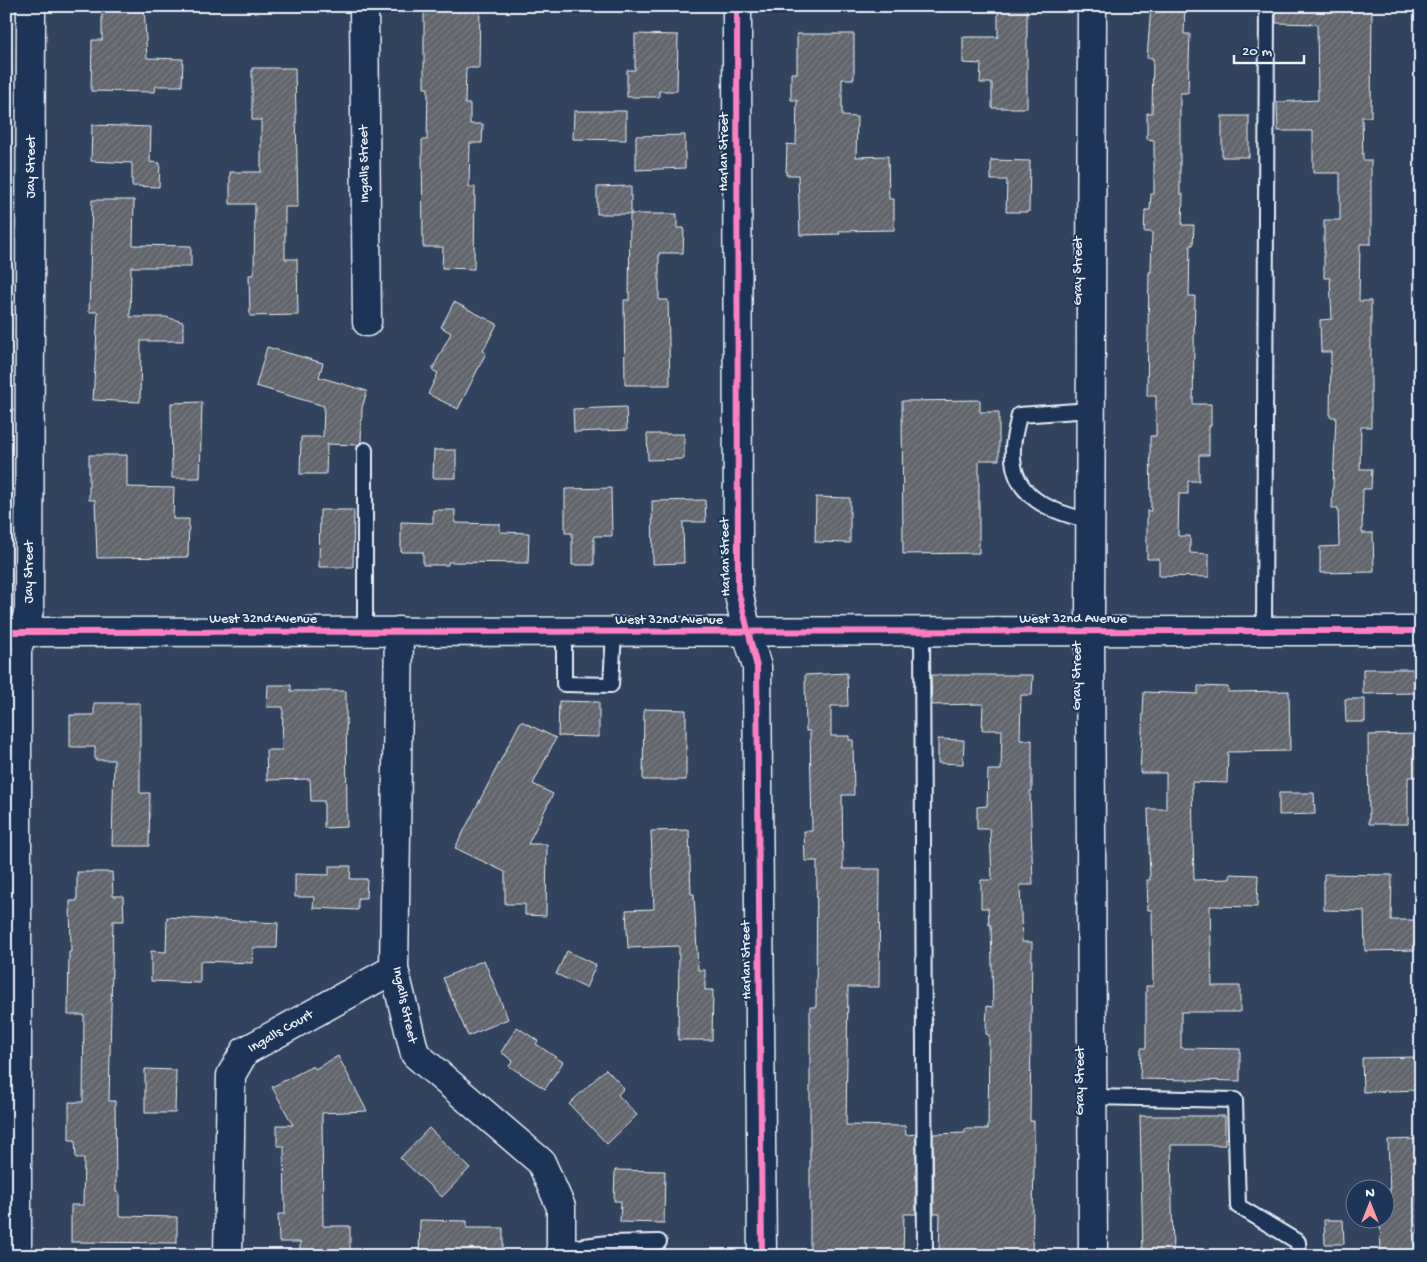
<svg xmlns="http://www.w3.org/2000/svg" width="1427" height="1262" viewBox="0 0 1427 1262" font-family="'Gochi Hand',sans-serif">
	<defs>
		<pattern id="building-hatch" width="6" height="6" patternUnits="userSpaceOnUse" patternTransform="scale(1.25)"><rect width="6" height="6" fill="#62656c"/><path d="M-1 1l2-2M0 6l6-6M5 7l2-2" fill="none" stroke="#787c82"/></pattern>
	</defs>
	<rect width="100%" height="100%" fill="#32435d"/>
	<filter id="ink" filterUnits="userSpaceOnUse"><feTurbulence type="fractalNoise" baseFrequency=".02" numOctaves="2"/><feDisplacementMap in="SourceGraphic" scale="10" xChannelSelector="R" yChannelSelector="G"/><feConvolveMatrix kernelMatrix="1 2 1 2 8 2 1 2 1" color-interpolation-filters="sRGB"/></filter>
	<g filter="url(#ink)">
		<g fill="url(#building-hatch)" stroke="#e8f1f8">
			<polygon points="102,6 144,6 147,58 183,59 182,86 156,86 155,92 91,91 92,40 102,40"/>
			<polygon points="424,6 480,6 479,68 466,68 465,104 470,104 470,124 483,124 482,143 470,143 469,187 475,187 474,269 442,268 443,247 423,247 422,140 427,140 428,88 424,88"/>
			<polygon points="998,6 1027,6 1027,108 992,108 992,83 980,83 981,64 963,63 963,37 998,37"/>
			<polygon points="1151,6 1185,6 1184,34 1190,34 1188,93 1180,93 1180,194 1183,194 1182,225 1194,225 1193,245 1190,245 1189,296 1195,296 1193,404 1211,404 1211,426 1209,426 1209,455 1199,455 1199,481 1188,481 1188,494 1179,494 1178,536 1190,536 1190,553 1209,554 1209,577 1159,576 1159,559 1147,559 1147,511 1151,511 1150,436 1156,436 1156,396 1147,396 1149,272 1151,272 1152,232 1144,232 1145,210 1150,210 1151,194 1154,194 1154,140 1147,139 1147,113 1152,113 1153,58 1147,58"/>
			<polygon points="1276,6 1372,6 1371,117 1362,117 1363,160 1371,160 1371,244 1360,244 1359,301 1371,301 1371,427 1361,427 1360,469 1372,469 1371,489 1363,489 1362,533 1373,533 1374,572 1320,573 1320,547 1339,546 1338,508 1332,508 1336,417 1330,417 1331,352 1321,352 1320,320 1332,319 1330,278 1324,278 1324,220 1340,220 1340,173 1313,173 1313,131 1278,131 1277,102 1318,100 1317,24 1276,23"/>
			<polygon points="635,34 678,35 677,91 659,91 659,97 627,97 627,70 635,70"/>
			<polygon points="797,34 854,34 854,79 842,79 842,116 857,117 856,157 888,156 889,199 894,199 894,230 839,231 840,234 800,235 798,175 786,175 787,144 796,145 797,100 791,100 791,73 797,73"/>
			<polygon points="252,68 295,68 298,207 285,207 285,259 297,259 298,315 250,316 249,275 254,275 255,204 230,204 230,172 261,172 261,120 252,120"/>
			<polygon points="574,111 626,111 626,140 573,139"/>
			<rect x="1222" y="116" width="27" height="41"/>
			<polygon points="92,125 151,127 150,162 160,163 159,187 132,186 132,163 91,161"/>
			<polygon points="685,135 685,168 636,170 636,136"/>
			<polygon points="991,160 1030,161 1029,212 1006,212 1007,180 991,180"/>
			<polygon points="631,186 631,214 597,214 597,187"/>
			<polygon points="92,200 134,200 133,245 191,246 191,267 131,267 130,317 166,317 183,322 183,341 141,341 140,402 93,400 98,312 89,312"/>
			<polygon points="630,214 677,214 677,228 684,228 683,253 659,253 659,300 668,300 670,385 625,385 624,300 629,300"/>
			<polygon points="454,302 497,324 483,351 486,353 458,409 428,394 438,373 432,370 451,333 441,327"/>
			<polygon points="267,347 323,363 319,377 367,391 362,408 361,442 358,445 327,444 326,474 300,474 301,437 323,437 324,406 256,386"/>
			<polygon points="980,400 980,412 999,412 999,460 979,460 979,553 903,554 902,401"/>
			<polygon points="202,402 200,478 172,478 171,403"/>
			<polygon points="626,407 627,430 574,432 573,409"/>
			<polygon points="647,434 684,434 684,459 648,460"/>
			<polygon points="434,450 456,450 456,478 433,478"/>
			<polygon points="89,455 127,455 127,487 174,488 173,519 189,519 188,557 97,558 95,500 89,500"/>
			<polygon points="611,488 612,536 594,536 594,565 572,565 572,533 565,533 565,489"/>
			<polygon points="816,497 850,498 850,543 815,542"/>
			<polygon points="705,500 706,522 683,522 684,563 653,564 652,501"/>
			<polygon points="320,510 354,510 353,567 319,567"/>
			<polygon points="433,510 455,510 455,523 500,524 500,532 529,533 528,563 448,562 448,565 423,565 423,552 401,552 401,522 433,523"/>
			<polygon points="1363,669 1413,669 1414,693 1363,694"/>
			<polygon points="847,673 848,706 831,706 831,736 849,736 849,740 853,740 854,795 842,795 843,869 880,869 879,987 848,987 846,1125 905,1126 906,1135 916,1134 916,1214 904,1214 903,1256 810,1256 810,1007 816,1007 817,861 805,861 804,831 812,831 810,731 806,731 805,675"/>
			<polygon points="931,675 1033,675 1032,695 1021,695 1020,740 1032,740 1032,791 1030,791 1033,885 1020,885 1022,942 1032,942 1030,1121 1034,1121 1034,1167 1032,1256 939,1256 940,1214 934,1214 933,1134 965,1133 965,1129 988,1129 989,1035 986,1034 987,1006 993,1007 991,925 989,925 988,908 981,908 981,880 992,880 990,829 977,829 977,807 987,806 988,770 1001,770 1002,730 982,730 983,704 932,705"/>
			<polygon points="268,685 291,685 291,691 346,691 347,827 324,828 324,801 311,801 310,779 267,780 266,750 282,750 283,707 267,707"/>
			<polygon points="1198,686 1228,687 1228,692 1289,691 1290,751 1228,752 1227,783 1192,782 1194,880 1230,879 1230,874 1258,875 1257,907 1210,906 1212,986 1240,986 1240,1012 1181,1012 1181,1048 1240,1049 1240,1081 1140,1079 1141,1048 1146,1048 1146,986 1153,986 1152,910 1148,910 1147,880 1150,880 1148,809 1166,809 1166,773 1140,773 1144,692 1198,694"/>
			<polygon points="1345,699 1365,699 1365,722 1346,722"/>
			<polygon points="559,701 599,702 599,737 558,736"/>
			<polygon points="94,703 140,703 140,793 150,793 149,846 112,846 114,760 95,760 95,747 70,747 70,715 94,715"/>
			<polygon points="644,709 686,710 686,780 643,780"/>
			<polygon points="521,721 556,738 533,784 553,794 528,844 547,844 546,916 525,915 525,904 505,904 505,872 455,848"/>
			<polygon points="1418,734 1419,777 1408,777 1408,824 1369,824 1368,735"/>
			<polygon points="938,739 964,740 963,764 938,763"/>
			<polygon points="1279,793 1314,793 1315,814 1279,815"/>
			<polygon points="689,830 691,894 694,894 698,970 705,970 705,990 713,990 712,1040 678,1040 679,946 628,948 626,910 654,909 651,831"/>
			<polygon points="329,866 351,866 350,879 367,879 366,898 358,898 358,910 313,908 314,897 295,897 295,874 329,875"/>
			<polygon points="77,872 112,872 113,896 123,896 124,921 113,921 109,1101 115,1101 116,1192 119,1192 119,1216 177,1217 177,1243 71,1242 71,1205 83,1205 84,1158 76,1158 75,1140 69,1140 69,1102 83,1102 84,1015 68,1015 69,952 71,952 70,901 77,901"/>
			<polygon points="1324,874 1392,875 1391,920 1416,920 1416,950 1365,951 1364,911 1324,910"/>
			<polygon points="167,917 278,923 277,948 253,948 252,963 200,961 200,983 151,981 151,951 166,952"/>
			<polygon points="567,951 596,965 586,988 556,974"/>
			<polygon points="484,960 508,1019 468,1036 443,978"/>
			<polygon points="517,1027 538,1041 536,1044 563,1062 545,1089 509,1066 513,1061 501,1052"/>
			<polygon points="338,1056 367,1111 322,1113 323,1226 350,1226 350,1256 300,1256 300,1242 279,1242 278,1214 285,1214 284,1146 277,1146 277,1125 293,1125 272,1087 313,1066 315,1069"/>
			<polygon points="1419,1057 1420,1090 1363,1092 1362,1058"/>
			<polygon points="145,1069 176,1070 175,1113 145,1113"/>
			<polygon points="606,1069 624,1088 618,1095 637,1115 607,1144 569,1104"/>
			<polygon points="1140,1116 1225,1116 1225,1145 1171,1145 1173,1256 1143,1256"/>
			<polygon points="429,1128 470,1168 442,1197 400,1158"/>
			<polygon points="1416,1139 1418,1233 1415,1233 1415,1256 1381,1256 1380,1220 1384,1220 1384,1194 1390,1194 1388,1140"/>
			<polygon points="615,1170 665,1171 664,1223 620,1222 621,1201 614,1201"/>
			<polygon points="420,1220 467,1221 467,1228 503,1228 503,1256 419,1256"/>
			<polygon points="1324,1220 1343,1220 1344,1244 1325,1244"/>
		</g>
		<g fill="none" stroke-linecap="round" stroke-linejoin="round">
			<defs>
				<g id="lane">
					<polyline points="365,450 365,631"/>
					<path d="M1090,521C1052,512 1010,498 1013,449C1013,438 1017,426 1019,415L1091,410"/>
					<polyline points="1264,631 1267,6"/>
					<polyline points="564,632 564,684 611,685 614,632"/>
					<polyline points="922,632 925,1256"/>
					<polyline points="1092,1097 1235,1100 1238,1206 1298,1242 1299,1256"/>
					<polyline points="561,1249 608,1243 659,1242"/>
				</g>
				<g id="street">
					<polyline points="364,6 367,322"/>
					<polyline points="1092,6 1090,631 1093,1256"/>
					<polyline points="399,631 394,969 415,1054 541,1162 561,1207 561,1256"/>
					<polyline points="747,633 757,667 762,1256"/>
					<polyline points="17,1256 17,650 29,610 31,6"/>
					<polyline points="228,1256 231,1075 245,1051 394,969"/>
				</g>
				<g id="secondary">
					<polyline points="737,6 738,590 747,633"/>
					<polyline points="6,632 1421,631"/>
				</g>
			</defs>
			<use href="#lane" stroke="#e8f1f8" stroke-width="18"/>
			<use href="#street" stroke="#e8f1f8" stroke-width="31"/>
			<use href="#secondary" stroke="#e8f1f8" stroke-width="31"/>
			<use href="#lane" stroke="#1d3557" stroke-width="14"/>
			<use href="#street" stroke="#1d3557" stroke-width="28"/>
			<use href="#secondary" stroke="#1d3557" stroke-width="28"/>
			<defs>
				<g id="cycleway">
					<polyline points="737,6 738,590 757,667 762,1256"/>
					<polyline points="6,632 1421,631"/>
				</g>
			</defs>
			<use href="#cycleway" stroke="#1d3557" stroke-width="9"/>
			<use href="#cycleway" stroke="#ff80c0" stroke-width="6"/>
		</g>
	</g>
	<g text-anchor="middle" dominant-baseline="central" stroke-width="4" stroke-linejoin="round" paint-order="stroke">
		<g font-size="14" fill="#e8f1f8" stroke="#1d3557">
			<text transform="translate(724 152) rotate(-90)">Harlan Street</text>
			<text transform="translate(365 164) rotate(-91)">Ingalls Street</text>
			<text transform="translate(31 167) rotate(-90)">Jay Street</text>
			<text transform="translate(1078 271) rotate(-90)">Gray Street</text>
			<text transform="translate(726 557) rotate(-91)">Harlan Street</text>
			<text transform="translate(29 572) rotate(-90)">Jay Street</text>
			<text x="263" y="619">West 32nd Avenue</text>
			<text x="1073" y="619">West 32nd Avenue</text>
			<text x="669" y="620">West 32nd Avenue</text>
			<text transform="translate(1077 676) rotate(-90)">Gray Street</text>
			<text transform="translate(747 960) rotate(-91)">Harlan Street</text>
			<text transform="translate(404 1005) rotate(78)">Ingalls Street</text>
			<text transform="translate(281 1032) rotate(-30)">Ingalls Court</text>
			<text transform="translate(1080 1081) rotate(-90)">Gray Street</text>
		</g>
	</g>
	<rect width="1427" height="1262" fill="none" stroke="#1d3557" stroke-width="25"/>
	<rect x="12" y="12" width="1402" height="1237" fill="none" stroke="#e8f1f8" stroke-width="2" filter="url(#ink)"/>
	<g transform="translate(1370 1204)"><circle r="24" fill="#1d3557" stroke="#6e8097"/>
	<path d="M0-4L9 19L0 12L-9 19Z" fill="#ff9aa2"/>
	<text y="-8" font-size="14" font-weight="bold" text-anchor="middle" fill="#e8f1f8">N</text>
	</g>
	<path d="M1234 55v8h70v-8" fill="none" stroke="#e8f1f8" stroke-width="2.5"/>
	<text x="1242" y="55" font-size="15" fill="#e8f1f8" stroke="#1d3557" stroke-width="4" paint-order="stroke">20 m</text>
</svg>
